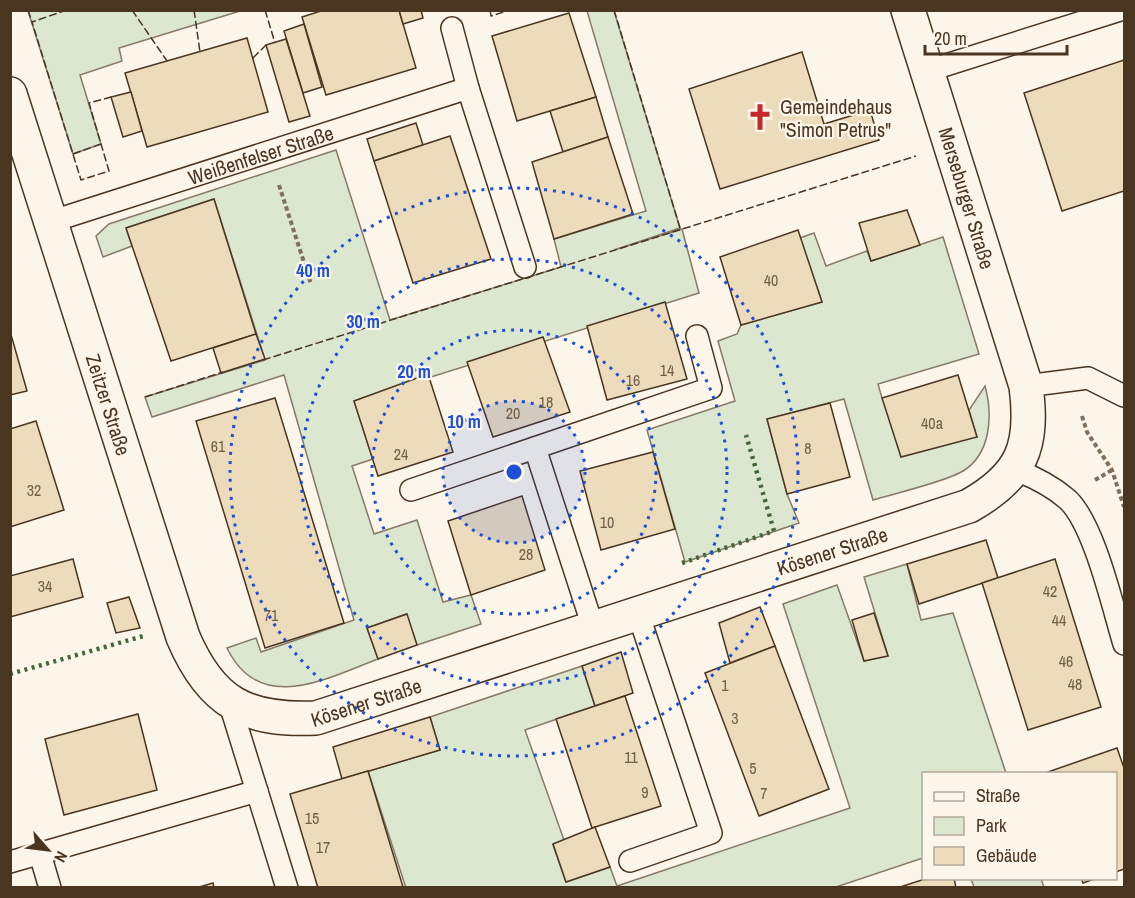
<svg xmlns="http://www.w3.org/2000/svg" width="1135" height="898" viewBox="0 0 1135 898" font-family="'Archivo Narrow',sans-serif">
	<rect width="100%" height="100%" fill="#fbf6e9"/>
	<g fill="#dce7d0" stroke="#887966" stroke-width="1.5">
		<polygon points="28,11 28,10 240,11 119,48 122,61 80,75 101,144 73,154"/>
		<path d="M587,11H614L680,228L614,250L682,229L699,293L354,401L373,459L352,466L374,534L417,520L443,602L471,595L481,624L417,645L406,614L367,628L378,659C327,678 260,716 227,648L256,638L261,652L354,620L284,375L152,417L145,397L265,360L214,199L126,228L132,246L103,257L96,236L109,224L336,150L390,320L561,267L554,239L646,211Z"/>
		<path d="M814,233L826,266L867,251L871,261L943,237L979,354L878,384L882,398L977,437L969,410L985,386C993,415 991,454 963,471C945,482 896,493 873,500L844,399L767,419L787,494L799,523L685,562L647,430L735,401L718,341L737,334L741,325L822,302L800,238Z"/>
		<polygon points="907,564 921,620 953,613 1006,773 924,774 923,858 836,887 406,888 368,771 440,750 430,717 582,666 595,706 525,730 564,840 553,845 566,882 610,867 617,886 850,808 783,604 837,585 864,661 888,656 864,577"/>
		<polygon points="971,879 1041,879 1044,887 974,887"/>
	</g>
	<g fill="#ecdcbc" stroke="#4a3520" stroke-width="1.5">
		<polygon points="324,10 399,10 416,68 326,95 302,17"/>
		<polygon points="399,10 421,10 423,18 403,24"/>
		<polygon points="569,13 596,97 517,121 492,36"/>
		<polygon points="304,24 322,87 303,93 284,31"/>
		<polygon points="247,38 268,112 147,147 125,73"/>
		<polygon points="286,39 310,116 289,122 266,45"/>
		<polygon points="802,52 824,124 870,110 879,140 720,189 689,89"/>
		<polygon points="1124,60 1124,191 1062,211 1024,93"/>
		<polygon points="131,92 142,131 123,137 111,97"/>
		<polygon points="596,97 608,137 563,152 550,111"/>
		<polygon points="416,123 423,145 374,161 367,139"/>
		<polygon points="450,136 491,259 413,283 374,161"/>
		<polygon points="608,137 633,214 554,239 532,162"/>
		<polygon points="214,199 256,334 171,361 126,228"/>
		<polygon points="907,210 920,245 871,261 859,223"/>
		<polygon points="798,230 822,302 741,325 720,257"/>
		<polygon points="665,302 687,379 607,400 587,326"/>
		<polygon points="10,331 27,391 10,395"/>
		<polygon points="256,334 265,359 221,373 213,348"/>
		<polygon points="543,337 570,412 493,437 467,362"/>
		<polygon points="428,374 453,452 378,476 354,401"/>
		<polygon points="958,375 977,437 901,457 882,398"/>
		<polygon points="275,398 344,623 265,648 196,421"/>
		<polygon points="830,403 850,477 787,494 767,419"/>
		<polygon points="36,421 64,510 10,527 10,429"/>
		<polygon points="653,452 675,529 601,550 580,471"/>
		<polygon points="522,496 545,570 471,595 448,521"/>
		<polygon points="986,540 998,578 919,604 907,564"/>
		<polygon points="73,559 83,597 10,617 10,576"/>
		<polygon points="1055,559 1101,707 1028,730 982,583"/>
		<polygon points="129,597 140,628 116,633 107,603"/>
		<polygon points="760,607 775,646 730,663 719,623"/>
		<polygon points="874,613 888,656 864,661 852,620"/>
		<polygon points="407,614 417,645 378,659 367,628"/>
		<polygon points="775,646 829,789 759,816 705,673"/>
		<polygon points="621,652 633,693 595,706 582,666"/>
		<polygon points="625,696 661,806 592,828 556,719"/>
		<polygon points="138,714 157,790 64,815 45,739"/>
		<polygon points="430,717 440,750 342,779 333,747"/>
		<polygon points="1117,748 1124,768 1124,869 1116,872 1116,774 1045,773"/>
		<polygon points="368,771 403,887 318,888 290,794"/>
		<polygon points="595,827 610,867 566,882 553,844"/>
		<polygon points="928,878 954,878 956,888 897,888"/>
		<polygon points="1081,878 1097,878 1083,883"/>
		<polygon points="213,883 214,888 196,888"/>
	</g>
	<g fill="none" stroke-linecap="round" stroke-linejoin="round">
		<defs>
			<g id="lane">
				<polyline points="452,28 468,88 525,267"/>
				<polyline points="927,71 1120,10"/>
				<path id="s1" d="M53,221L468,88"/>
				<polyline points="1026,386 1088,378 1124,396"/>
				<polyline points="535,448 593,627"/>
				<path d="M1016,470C1034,477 1052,486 1067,499C1094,523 1113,608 1124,644"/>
				<polyline points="411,490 711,388 697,336"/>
				<polyline points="229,701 287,888"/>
				<polyline points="40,854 50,888"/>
				<polyline points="630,861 711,833 638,613"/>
				<polyline points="10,862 257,791"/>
			</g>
			<g id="street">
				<path id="s2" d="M10,94L183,637C211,703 246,721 316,718L969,506C1022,476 1034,447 1026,386L908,10"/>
			</g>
		</defs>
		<use href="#lane" stroke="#4a3520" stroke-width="24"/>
		<use href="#street" stroke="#4a3520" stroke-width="36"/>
		<g stroke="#7f6f5c" stroke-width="4" stroke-dasharray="4.5 3" stroke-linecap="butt">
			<polyline points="279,185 311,284"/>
			<polyline points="1082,416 1087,432 1112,470 1124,507"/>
			<polyline points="1095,480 1112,470"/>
		</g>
		<use href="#lane" stroke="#fbf6e9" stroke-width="21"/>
		<use href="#street" stroke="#fbf6e9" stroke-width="33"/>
		<g stroke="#436837" stroke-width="4.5" stroke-dasharray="3 4.5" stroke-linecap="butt">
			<polyline points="682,563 774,531 746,435"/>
			<polyline points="10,674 147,635"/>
		</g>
		<g stroke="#4a3520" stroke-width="1.5" stroke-dasharray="8 3" stroke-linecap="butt">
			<polyline points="28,10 32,22"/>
			<polyline points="67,10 32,22 81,180 109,171 101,144"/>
			<polyline points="132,10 167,61"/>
			<polyline points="194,10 200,52"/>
			<polyline points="265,10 275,43"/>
			<polyline points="490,10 491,16 510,10"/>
			<polyline points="614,10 680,228"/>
			<polyline points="253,58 266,45"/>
			<polyline points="73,154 101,144 89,103 111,97"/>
			<polyline points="263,360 916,156"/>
			<polyline points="145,397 223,372"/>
		</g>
	</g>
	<circle cx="514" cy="472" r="71" fill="#1d4ed8" fill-opacity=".12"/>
	<g fill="none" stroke="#1d4ed8" stroke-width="3" stroke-dasharray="3 6">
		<circle cx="514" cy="472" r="71"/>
		<circle cx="514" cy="472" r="142"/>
		<circle cx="514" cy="472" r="213"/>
		<circle cx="514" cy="472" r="284"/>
	</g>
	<defs>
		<symbol id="church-bare" viewBox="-9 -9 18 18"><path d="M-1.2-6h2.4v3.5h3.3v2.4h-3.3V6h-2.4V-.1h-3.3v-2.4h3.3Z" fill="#c62828" stroke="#fbf6e9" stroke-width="2.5" paint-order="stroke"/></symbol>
	</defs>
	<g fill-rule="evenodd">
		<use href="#church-bare" x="741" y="98" width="38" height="38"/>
	</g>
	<g text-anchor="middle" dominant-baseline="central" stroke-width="4.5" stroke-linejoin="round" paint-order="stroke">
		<g font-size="16" fill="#725f47">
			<text x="771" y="280">40</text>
			<text x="667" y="370">14</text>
			<text x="633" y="380">16</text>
			<text x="546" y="402">18</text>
			<text x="513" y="413">20</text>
			<text x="932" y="423">40a</text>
			<text x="218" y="446">61</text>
			<text x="808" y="448">8</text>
			<text x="401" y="454">24</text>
			<text x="34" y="490">32</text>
			<text x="607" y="522">10</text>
			<text x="526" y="554">28</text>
			<text x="45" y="586">34</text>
			<text x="1050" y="591">42</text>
			<text x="271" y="615">71</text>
			<text x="1059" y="620">44</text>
			<text x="1066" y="661">46</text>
			<text x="1075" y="684">48</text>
			<text x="725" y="685">1</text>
			<text x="735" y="718">3</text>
			<text x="631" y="757">11</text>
			<text x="753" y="768">5</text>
			<text x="645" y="792">9</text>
			<text x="764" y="793">7</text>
			<text x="312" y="818">15</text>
			<text x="323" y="847">17</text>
		</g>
		<g font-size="20" fill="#4a3520" stroke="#fbf6e9" text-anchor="start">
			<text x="780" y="106">Gemeindehaus<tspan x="780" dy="23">"Simon Petrus"</tspan></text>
		</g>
		<g font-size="20" fill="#4a3520" stroke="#fbf6e9">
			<text stroke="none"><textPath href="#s1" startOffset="218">Weißenfelser Straße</textPath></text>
			<text transform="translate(967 198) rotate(73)">Merseburger Straße</text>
			<text stroke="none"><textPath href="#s2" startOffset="326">Zeitzer Straße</textPath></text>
			<text stroke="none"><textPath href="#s2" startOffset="1282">Kösener Straße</textPath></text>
			<text stroke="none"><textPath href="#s2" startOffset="792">Kösener Straße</textPath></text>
		</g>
	</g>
	<circle cx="514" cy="472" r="9" fill="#1d4ed8" stroke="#fbf6e9" stroke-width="3"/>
	<g font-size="18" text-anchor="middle" font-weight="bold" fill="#1d4ed8" stroke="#fbf6e9" stroke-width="4.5" stroke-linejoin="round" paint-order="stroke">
		<text x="313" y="277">40 m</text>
		<text x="363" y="328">30 m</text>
		<text x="414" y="378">20 m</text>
		<text x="464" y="428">10 m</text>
	</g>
	<rect width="1135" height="898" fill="none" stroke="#4a3520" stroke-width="24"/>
	<rect x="922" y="772" width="195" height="108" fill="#fbf6e9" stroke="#b4a999" stroke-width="1.5"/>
	<rect x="934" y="792" width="30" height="9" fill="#fbf6e9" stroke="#b4a999" stroke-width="1.5"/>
	<text x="976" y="802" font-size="18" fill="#4a3520">Straße</text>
	<rect x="934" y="817" width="30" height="18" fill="#dce7d0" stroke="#b4a999" stroke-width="1.5"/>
	<text x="976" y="832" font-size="18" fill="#4a3520">Park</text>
	<rect x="934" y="847" width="30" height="18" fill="#ecdcbc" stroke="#b4a999" stroke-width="1.5"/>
	<text x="976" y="862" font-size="18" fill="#4a3520">Gebäude</text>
	<g transform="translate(48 850) rotate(118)" stroke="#fbf6e9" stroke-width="4.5" paint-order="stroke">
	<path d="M0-4.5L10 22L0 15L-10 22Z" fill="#4a3520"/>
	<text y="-9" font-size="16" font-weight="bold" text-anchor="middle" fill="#4a3520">N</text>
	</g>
	<path d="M925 45v9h142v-9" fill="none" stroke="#4a3520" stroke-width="3"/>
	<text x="934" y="45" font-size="18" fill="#4a3520" stroke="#fbf6e9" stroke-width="4.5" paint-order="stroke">20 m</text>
</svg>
